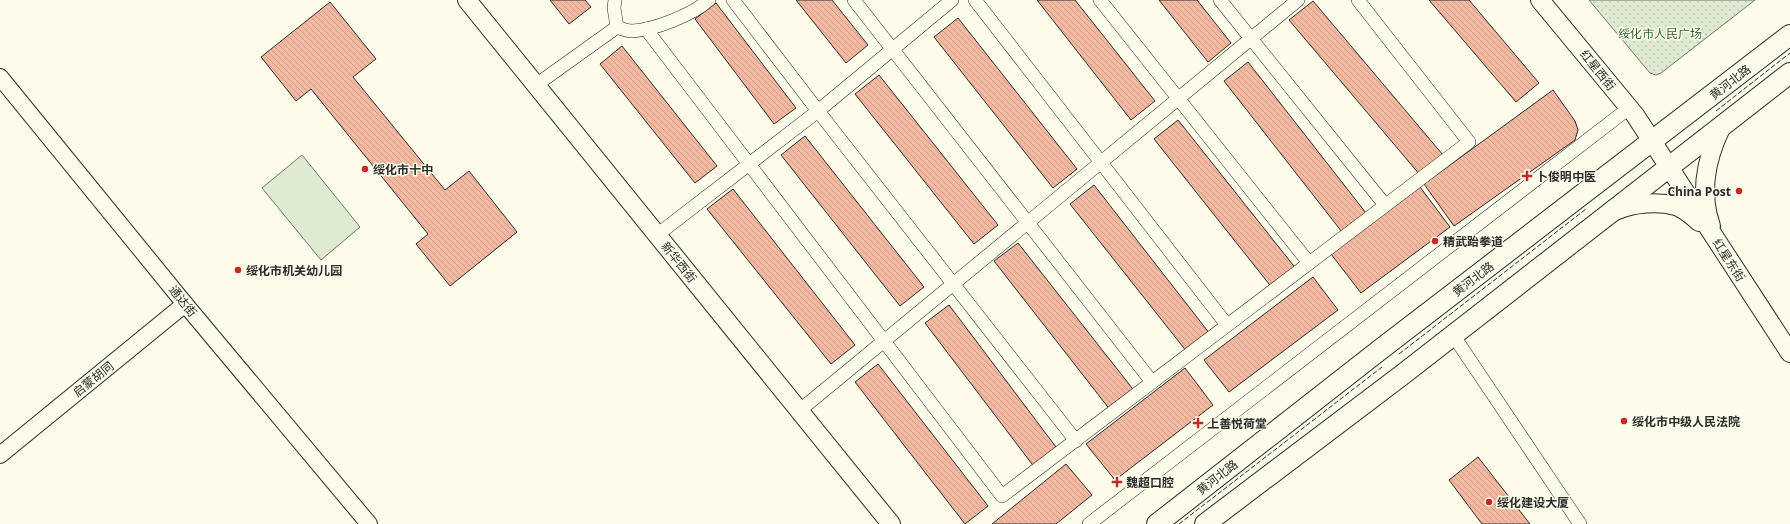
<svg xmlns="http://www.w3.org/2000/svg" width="1790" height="524" viewBox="0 0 1790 524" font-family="'Open Sans','Noto Sans SC',sans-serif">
	<defs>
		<pattern id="park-dots" width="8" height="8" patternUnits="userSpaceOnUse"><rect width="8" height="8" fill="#deebd1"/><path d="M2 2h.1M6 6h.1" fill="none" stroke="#bfcab4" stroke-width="1.8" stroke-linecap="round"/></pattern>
		<pattern id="building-back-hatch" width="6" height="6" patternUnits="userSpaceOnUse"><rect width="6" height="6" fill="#f2b8a0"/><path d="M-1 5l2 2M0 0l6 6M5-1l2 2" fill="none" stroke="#d09e8a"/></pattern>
	</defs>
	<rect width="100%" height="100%" fill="#fdfbea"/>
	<polygon fill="url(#park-dots)" stroke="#74746e" points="1589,0 1755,0 1661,73 1656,75 1650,73"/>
	<polygon fill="#deebd1" stroke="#74746e" points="302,155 360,227 321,260 262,188"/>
	<g fill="url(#building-back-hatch)" stroke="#2b2b2b">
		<polygon points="550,0 585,0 591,7 569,24"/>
		<polygon points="796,0 832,0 868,45 846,63"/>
		<polygon points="1037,0 1075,0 1155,101 1131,120"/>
		<polygon points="1159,0 1197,0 1231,43 1208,62"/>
		<polygon points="1429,0 1469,0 1539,83 1516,102"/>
		<polygon points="1313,1 1443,155 1420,175 1289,20"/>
		<polygon points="330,2 376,59 353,77 445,190 469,171 517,232 450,286 416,244 428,234 311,89 296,101 261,57"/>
		<polygon points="716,3 796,108 774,124 695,19"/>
		<polygon points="958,18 1077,169 1053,188 934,37"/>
		<polygon points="622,46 717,166 695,183 600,64"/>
		<polygon points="1248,62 1366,213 1342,232 1224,81"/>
		<polygon points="879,75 998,225 974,244 855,94"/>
		<polygon points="1553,90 1575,121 1578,130 1575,140 1454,226 1424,184"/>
		<polygon points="1178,120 1297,270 1273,289 1154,139"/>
		<polygon points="805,136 924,287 900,306 781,155"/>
		<polygon points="1094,185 1210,334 1187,352 1070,204"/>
		<polygon points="1420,187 1450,227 1361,293 1331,254"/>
		<polygon points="733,189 855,345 831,364 707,209"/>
		<polygon points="1018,243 1136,393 1111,411 994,261"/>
		<polygon points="1313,277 1338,310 1229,392 1204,360"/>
		<polygon points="949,305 1059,451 1035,468 925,323"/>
		<polygon points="878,364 988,506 965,524 855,382"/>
		<polygon points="1185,368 1213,405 1115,480 1086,444"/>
		<polygon points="1478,457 1530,524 1482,524 1449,480"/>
		<polygon points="1066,464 1092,495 1056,524 992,524"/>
	</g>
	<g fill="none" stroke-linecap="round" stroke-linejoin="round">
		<defs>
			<g id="minor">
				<polyline points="615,0 614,8 617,27"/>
				<polyline points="733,0 818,111 1076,441"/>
				<polyline points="854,0 1152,382"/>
				<polyline points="975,0 1227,325"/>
				<polyline points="1100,0 1309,263"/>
				<polyline points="1220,0 1385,205"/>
				<polyline points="646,29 1002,496 1469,142 1358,0"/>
				<path d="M536,85L617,27C622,29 627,31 632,31C654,30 692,15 709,0"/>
				<polyline points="657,235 818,111 952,0"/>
				<polyline points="1453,335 1580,524"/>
				<polyline points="799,411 1298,0"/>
				<polyline points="1089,524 1629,108"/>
			</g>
			<g id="tertiary">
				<polyline points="0,77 185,304 369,524"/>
				<polyline points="0,455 185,304"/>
			</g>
			<g id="secondary">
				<polyline points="467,0 891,524"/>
				<polyline points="1540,0 1635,115 1790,353"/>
				<path d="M1615,211C1634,203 1657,201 1676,206C1685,209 1692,216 1699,222"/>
				<path d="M1711,226C1699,192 1706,159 1721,128"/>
			</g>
			<g id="primary">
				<polyline points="1157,524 1381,349 1790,35"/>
				<polyline points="1205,524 1402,375 1790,73"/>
			</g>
		</defs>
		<use href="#minor" stroke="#2b2b2b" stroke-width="14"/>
		<use href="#tertiary" stroke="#2b2b2b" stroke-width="18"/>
		<use href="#secondary" stroke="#2b2b2b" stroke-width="20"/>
		<use href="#primary" stroke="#2b2b2b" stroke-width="22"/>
		<use href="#minor" stroke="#fdfbea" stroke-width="13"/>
		<use href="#tertiary" stroke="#fdfbea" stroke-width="16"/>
		<use href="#secondary" stroke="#fdfbea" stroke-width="18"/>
		<use href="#primary" stroke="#fdfbea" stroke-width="20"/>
		<g stroke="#2b2b2b" stroke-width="1" stroke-dasharray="5 2" stroke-linecap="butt">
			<polyline points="1716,111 1790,53"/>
			<polyline points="1399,354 1586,209"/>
			<polyline points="1179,524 1382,367"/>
		</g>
	</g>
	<g fill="#c62828" stroke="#fdfbea" stroke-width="1.5">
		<circle cx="365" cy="169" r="4"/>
		<path d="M1525 170h4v4h4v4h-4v4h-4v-4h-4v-4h4z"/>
		<circle cx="1739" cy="191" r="4"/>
		<circle cx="1435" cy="241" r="4"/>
		<circle cx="238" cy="270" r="4"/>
		<circle cx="1624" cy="421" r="4"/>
		<path d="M1196 417h4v4h4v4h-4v4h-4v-4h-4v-4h4z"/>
		<path d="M1115 476h4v4h4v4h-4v4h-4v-4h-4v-4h4z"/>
		<circle cx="1489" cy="502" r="4"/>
	</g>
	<g text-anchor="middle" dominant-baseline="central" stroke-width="3" stroke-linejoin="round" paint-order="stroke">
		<g font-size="12" fill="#34623c" stroke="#fdfbea">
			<text x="1660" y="33">绥化市人民广场</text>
		</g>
		<g font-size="12" fill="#2b2b2b" stroke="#fdfbea">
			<text transform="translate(1598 70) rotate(51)">红星西街</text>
			<text transform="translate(1730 82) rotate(-38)">黄河北路</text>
			<text transform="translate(1729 260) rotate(57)">红星东街</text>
			<text transform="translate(679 262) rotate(51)">新华西街</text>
			<text transform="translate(1473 279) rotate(-37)">黄河北路</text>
			<text transform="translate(183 301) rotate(51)">通达街</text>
			<text transform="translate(93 379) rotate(-39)">启蒙胡同</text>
			<text transform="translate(1217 477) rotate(-38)">黄河北路</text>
		</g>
		<g font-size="12" font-weight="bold" fill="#2b2b2b" stroke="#fdfbea" text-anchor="start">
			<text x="373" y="169">绥化市十中</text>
			<text x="1536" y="176">卜俊明中医</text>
			<text x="1731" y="191" text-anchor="end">China Post</text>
			<text x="1443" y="241">精武跆拳道</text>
			<text x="246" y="270">绥化市机关幼儿园</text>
			<text x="1632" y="421">绥化市中级人民法院</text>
			<text x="1207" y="423">上善悦荷堂</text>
			<text x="1126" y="482">魏超口腔</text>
			<text x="1497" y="502">绥化建设大厦</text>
		</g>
	</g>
</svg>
